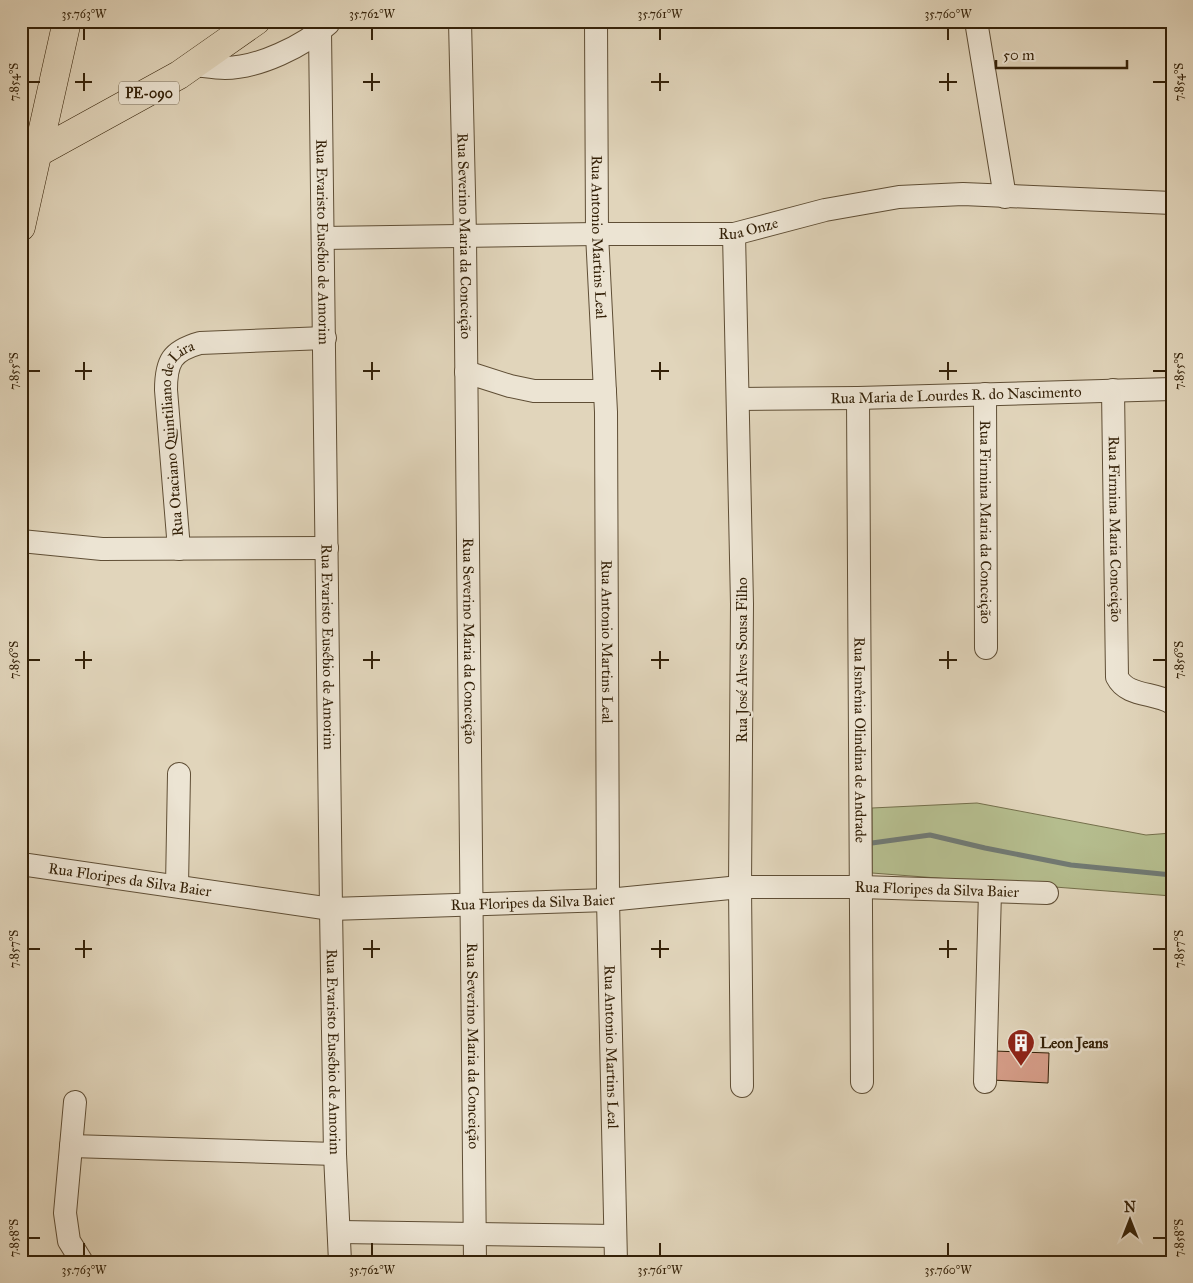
<svg xmlns="http://www.w3.org/2000/svg" width="1193" height="1283" viewBox="0 0 1193 1283" font-family="'IM FELL Great Primer',serif">
	<rect width="100%" height="100%" fill="#e1d5bb"/>
	<filter id="stains"><feTurbulence type="fractalNoise" baseFrequency=".004" numOctaves="4"/><feColorMatrix values="0 0 0 0 .2 0 0 0 0 .09 0 0 0 0 .02 0 0 0 .5 -.17"/></filter>
	<radialGradient id="worn" r=".72"><stop offset=".6" stop-color="#630" stop-opacity="0"/><stop offset="1" stop-color="#630" stop-opacity=".3"/></radialGradient>
	<polygon fill="#b5bd8e" stroke="#746f4b" points="977,803 1146,835 1172,833 1172,896 872,873 872,808"/>
	<g fill="none" stroke-linecap="round" stroke-linejoin="round">
		<polyline stroke="#717a74" stroke-width="5" points="872,843 930,835 985,848 1071,865 1172,875"/>
	</g>
	<polygon fill="#d59d88" stroke="#342108" points="994,1051 1049,1053 1048,1083 992,1080"/>
	<g fill="none" stroke-linecap="round" stroke-linejoin="round">
		<defs>
			<g id="minor">
				<path id="s1" d="M460,21L465,236L475,1262"/>
				<path id="s2" d="M596,21L597,234L606,412L608,900L616,1262"/>
				<polyline points="976,21 1005,197"/>
				<path id="s3" d="M320,31L331,909L335,1154L340,1262"/>
				<path d="M194,65C204,66 215,68 225,68C258,68 304,46 328,24"/>
				<polyline points="734,234 742,604 740,887 742,1086"/>
				<path id="s4" d="M323,238L597,234H734L825,210L899,197L963,194L1172,203"/>
				<polyline points="466,372 510,386 534,391 605,391"/>
				<path id="s5" d="M1113,390L1117,677C1127,697 1154,692 1172,703"/>
				<path id="s6" d="M985,394L986,648"/>
				<path id="s7" d="M858,398L862,1082"/>
				<path id="s8" d="M738,399L858,398L1172,389"/>
				<polyline points="21,541 102,549 327,548"/>
				<path id="s9" d="M179,549L166,390C166,361 172,351 200,343L325,338"/>
				<path id="s10" d="M21,864L331,909L608,900L740,887H861L1047,893"/>
				<polyline points="177,886 179,774"/>
				<polyline points="985,1082 990,891"/>
				<polyline points="75,1102 65,1213 69,1241 82,1262"/>
				<polyline points="71,1146 335,1154"/>
				<polyline points="340,1232 615,1236"/>
			</g>
			<g id="major">
				<polyline points="21,162 179,75 256,21"/>
				<polyline points="21,227 67,21"/>
			</g>
		</defs>
		<use href="#minor" stroke="#5f4e35" stroke-width="24"/>
		<use href="#major" stroke="#342108" stroke-width="29"/>
		<use href="#minor" stroke="#ece4d3" stroke-width="22"/>
		<use href="#major" stroke="#e1d5bb" stroke-width="28"/>
	</g>
	<path fill="none" stroke="#342108" stroke-width="2" d="M84,28V40M372,28V40M660,28V40M948,28V40M84,73V91M372,73V91M660,73V91M948,73V91M28,82H40M75,82H92M363,82H380M651,82H669M939,82H957M1153,82H1166M84,362V380M372,362V380M660,362V380M948,362V380M28,371H40M75,371H92M363,371H380M651,371H669M939,371H957M1153,371H1166M84,651V669M372,651V669M660,651V669M948,651V669M28,660H40M75,660H92M363,660H380M651,660H669M939,660H957M1153,660H1166M84,940V958M372,940V958M660,940V958M948,940V958M28,949H40M75,949H92M363,949H380M651,949H669M939,949H957M1153,949H1166M28,1238H40M1153,1238H1166M84,1243V1256M372,1243V1256M660,1243V1256M948,1243V1256"/>
	<defs>
		<symbol id="building-pin" viewBox="-11 -11 22 30"><path d="M0 17L-7.5 6A9.5 9.5 0 1 1 7.5 6Z" fill="#8f2418" stroke="#ece4d3"/><path d="M-4-6H4V6H1V3H-1V6H-4ZM-2.5-4.3h1.7v1.8h-1.7ZM.8-4.3h1.7v1.8H.8ZM-2.5-1h1.7V.8h-1.7ZM.8-1h1.7V.8H.8Z" fill="#fff"/></symbol>
	</defs>
	<g fill-rule="evenodd">
		<use href="#building-pin" x="1005" y="1027" width="32" height="43"/>
	</g>
	<g text-anchor="middle" dominant-baseline="central" stroke-width="5" stroke-linejoin="round" paint-order="stroke">
		<rect fill="#ece4d3" stroke="#6b5c45" stroke-width="1" x="119" y="81.5" width="60" height="23" rx="4"/>
		<g font-size="14" font-weight="bold" fill="#342108">
			<text x="149" y="93">PE-090</text>
		</g>
		<g font-size="15" fill="#342108" stroke="#ece4d3">
			<text stroke="none"><textPath href="#s4" startOffset="426">Rua Onze</textPath></text>
			<text stroke="none"><textPath href="#s1" startOffset="215">Rua Severino Maria da Conceição</textPath></text>
			<text stroke="none"><textPath href="#s2" startOffset="216">Rua Antonio Martins Leal</textPath></text>
			<text stroke="none"><textPath href="#s3" startOffset="211">Rua Evaristo Eusébio de Amorim</textPath></text>
			<text stroke="none"><textPath href="#s8" startOffset="218">Rua Maria de Lourdes R. do Nascimento</textPath></text>
			<text stroke="none"><textPath href="#s9" startOffset="115">Rua Otaciano Quintiliano de Lira</textPath></text>
			<text stroke="none"><textPath href="#s6" startOffset="128">Rua Firmina Maria da Conceição</textPath></text>
			<text stroke="none"><textPath href="#s5" startOffset="139">Rua Firmina Maria Conceição</textPath></text>
			<text stroke="none"><textPath href="#s1" startOffset="620">Rua Severino Maria da Conceição</textPath></text>
			<text stroke="none"><textPath href="#s2" startOffset="621">Rua Antonio Martins Leal</textPath></text>
			<text stroke="none"><textPath href="#s3" startOffset="616">Rua Evaristo Eusébio de Amorim</textPath></text>
			<text transform="translate(742 660) rotate(-90)">Rua José Alves Sousa Filho</text>
			<text stroke="none"><textPath href="#s7" startOffset="342">Rua Ismênia Olindina de Andrade</textPath></text>
			<text stroke="none"><textPath href="#s10" startOffset="110">Rua Floripes da Silva Baier</textPath></text>
			<text stroke="none"><textPath href="#s10" startOffset="920">Rua Floripes da Silva Baier</textPath></text>
			<text stroke="none"><textPath href="#s10" startOffset="515">Rua Floripes da Silva Baier</textPath></text>
			<text stroke="none"><textPath href="#s1" startOffset="1025">Rua Severino Maria da Conceição</textPath></text>
			<text stroke="none"><textPath href="#s2" startOffset="1026">Rua Antonio Martins Leal</textPath></text>
			<text stroke="none"><textPath href="#s3" startOffset="1021">Rua Evaristo Eusébio de Amorim</textPath></text>
		</g>
		<g font-size="15" font-weight="bold" fill="#342108" stroke="#ece4d3" text-anchor="start">
			<text x="1040" y="1043">Leon Jeans</text>
		</g>
	</g>
	<rect width="1193" height="1283" fill="none" stroke="#e1d5bb" stroke-width="55"/>
	<g transform="translate(1130 1220)" stroke="#ece4d3" stroke-width="4" paint-order="stroke">
	<path d="M0-4L9 19L0 12L-9 19Z" fill="#342108"/>
	<text y="-8" font-size="14" font-weight="bold" text-anchor="middle" fill="#342108">N</text>
	</g>
	<path d="M996 60v8h131v-8" fill="none" stroke="#342108" stroke-width="2.5"/>
	<text x="1003" y="60" font-size="15" fill="#342108" stroke="#ece4d3" stroke-width="4" paint-order="stroke">50 m</text>
	<rect x="28" y="28" width="1138" height="1228" fill="none" stroke="#342108" stroke-width="2"/>
	<g font-size="12" text-anchor="middle" fill="#342108">
		<text x="84" y="18">35.763°W</text>
		<text x="372" y="18">35.762°W</text>
		<text x="660" y="18">35.761°W</text>
		<text x="948" y="18">35.760°W</text>
		<text transform="translate(14 82) rotate(-90)" y="4">7.854°S</text>
		<text transform="translate(1179 82) rotate(-90)" y="4">7.854°S</text>
		<text transform="translate(14 371) rotate(-90)" y="4">7.855°S</text>
		<text transform="translate(1179 371) rotate(-90)" y="4">7.855°S</text>
		<text transform="translate(14 660) rotate(-90)" y="4">7.856°S</text>
		<text transform="translate(1179 660) rotate(-90)" y="4">7.856°S</text>
		<text transform="translate(14 949) rotate(-90)" y="4">7.857°S</text>
		<text transform="translate(1179 949) rotate(-90)" y="4">7.857°S</text>
		<text transform="translate(14 1238) rotate(-90)" y="4">7.858°S</text>
		<text transform="translate(1179 1238) rotate(-90)" y="4">7.858°S</text>
		<text x="84" y="1274">35.763°W</text>
		<text x="372" y="1274">35.762°W</text>
		<text x="660" y="1274">35.761°W</text>
		<text x="948" y="1274">35.760°W</text>
	</g>
	<rect width="100%" height="100%" filter="url(#stains)"/>
	<rect width="100%" height="100%" fill="url(#worn)"/>
</svg>
